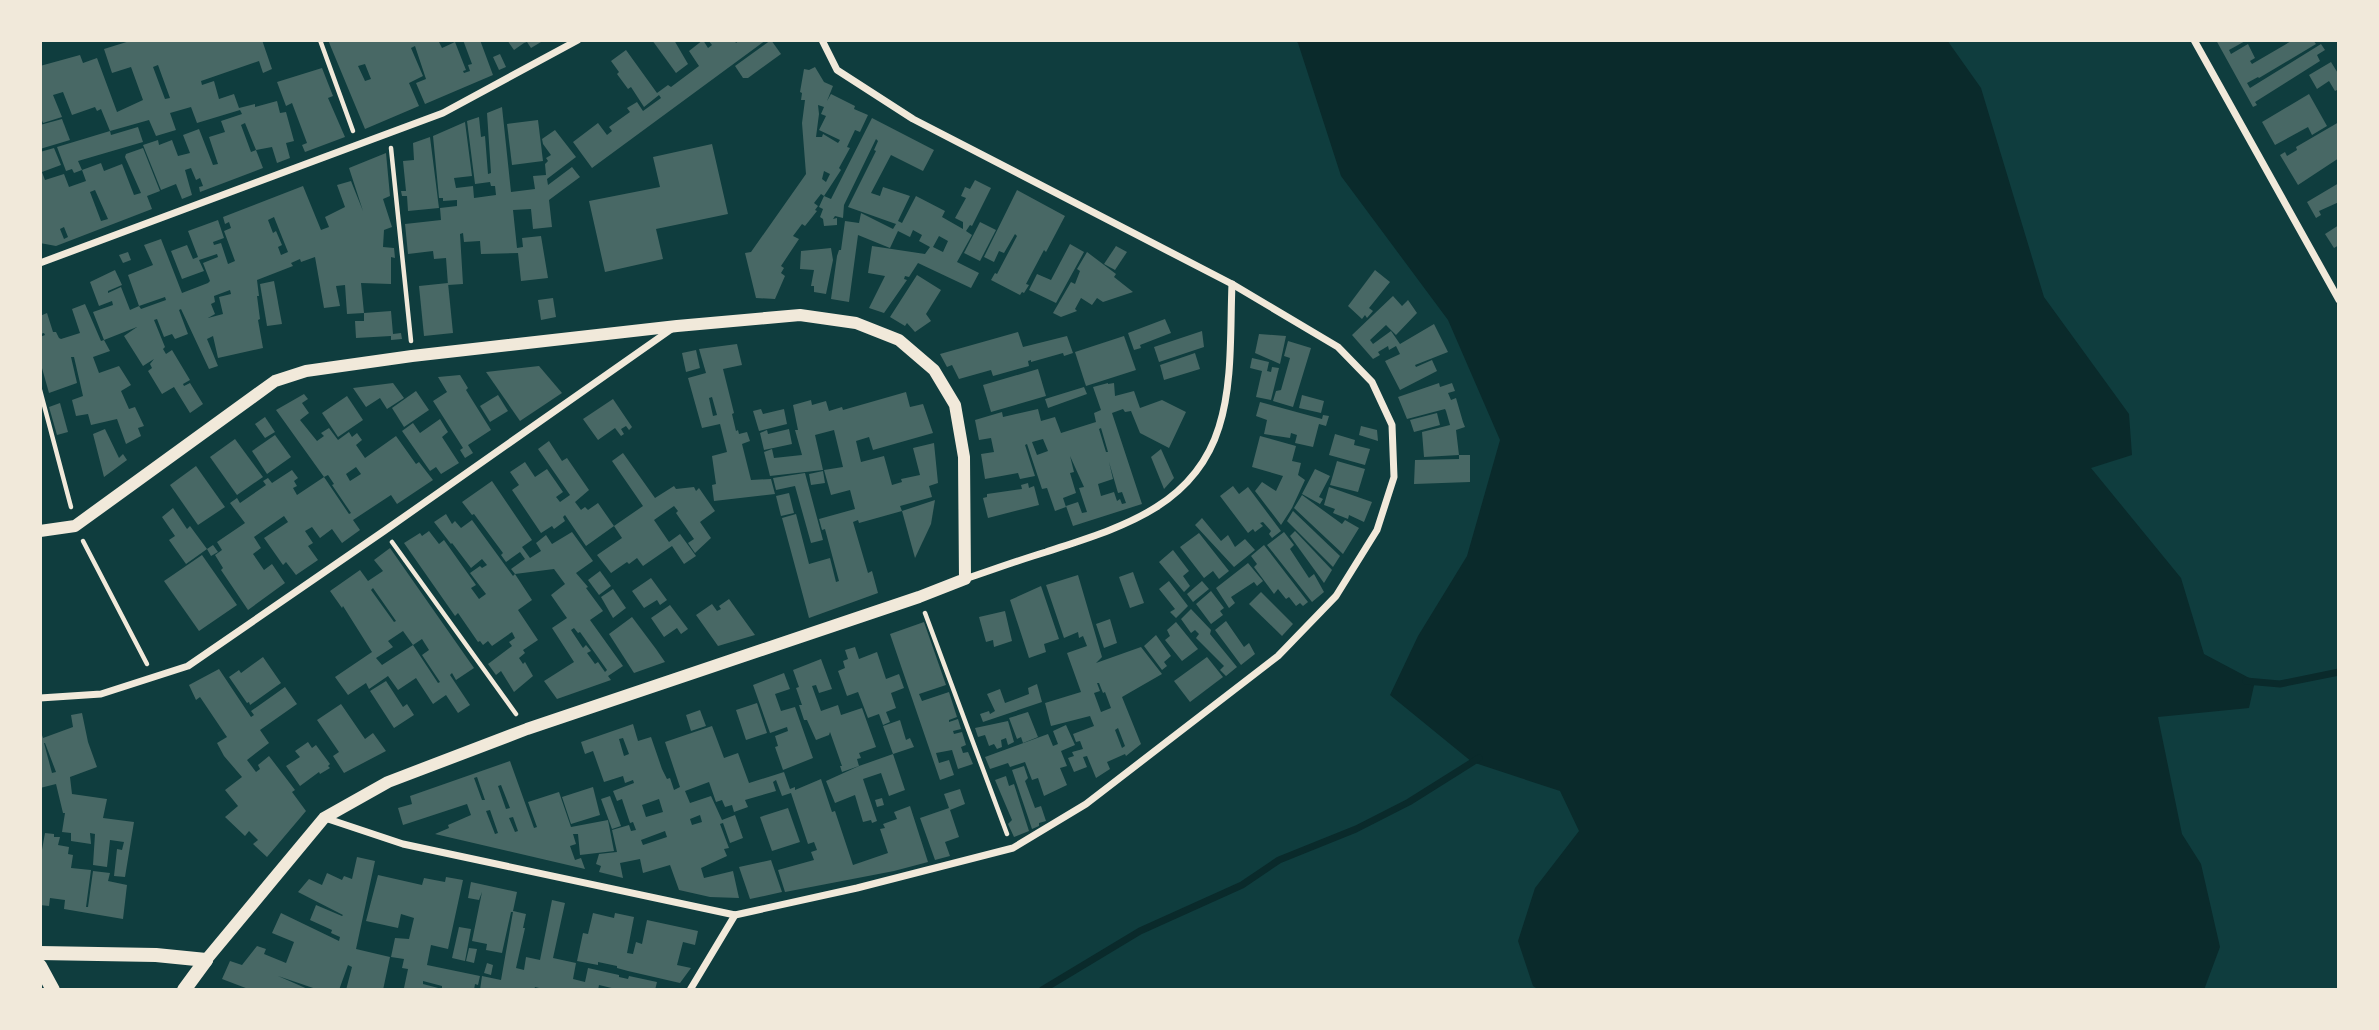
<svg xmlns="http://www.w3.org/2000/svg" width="2379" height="1030" viewBox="0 0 2379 1030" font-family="'Varela Round',sans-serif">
	<rect width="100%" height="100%" fill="#0f3d3e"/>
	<polygon fill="#0a2a2b" points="1295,40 1947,40 1981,88 2044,297 2129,414 2132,455 2091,468 2181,578 2204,654 2255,681 2249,708 2158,717 2182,834 2201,864 2220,947 2204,990 1539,990 1533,986 1518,941 1535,888 1579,831 1560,791 1472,762 1390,695 1418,636 1467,556 1500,440 1448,320 1341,176 1298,43"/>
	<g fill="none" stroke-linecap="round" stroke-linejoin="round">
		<g stroke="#0a2a2b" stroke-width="7">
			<polyline points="2246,681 2280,684 2339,672"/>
			<polyline points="1042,990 1140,931 1242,885 1279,860 1356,829 1409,802 1479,758"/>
		</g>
	</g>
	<g fill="#486865" fill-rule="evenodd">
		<path d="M133,40H262L272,69L263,73L259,61L201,81L202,85L214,81L219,99L234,94L239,108L255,104V107L277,101L280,113L286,112L294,141L286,143L290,158L277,163L272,147L256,150L245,123L241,125L251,152L256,150L263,168L200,192L199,187L203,186L200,178L196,180L191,168L185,170L192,195L182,199L176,184L161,190L143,145L158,140L159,145L172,140L178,156L190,153L183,135L199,129L213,165L218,164L209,137L225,132L221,121L242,114L240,110L197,123L191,107L170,113L176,130L156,136L149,120L110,131L101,109L97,111L95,107L72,115L63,92L53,95L62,117L43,123L40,116V66L80,55L83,63L97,58L117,112L143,100L131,67L112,73L104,49ZM158,65L170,98L165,99L153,67Z"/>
		<path d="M328,40H438L442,48L455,42L466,70L463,71L464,73L470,71L468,65L472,64L463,40H480L493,75L425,104L416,83L426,79L415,46L411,48L423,76L409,83L419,106L365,129ZM365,64L371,79L365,81L358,66Z"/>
		<polygon points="507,40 539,40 541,42 531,48 527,42 524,43 514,50"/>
		<polygon points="652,40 674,40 688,64 676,73"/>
		<polygon points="703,40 708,48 712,45 708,40 734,40 736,43 740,40 766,40 592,168 573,142 598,123 607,135 612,131 609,127 630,112 627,108 637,102 643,111 661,98 659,95 644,107 631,87 628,89 617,74 619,72 611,61 626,50 657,93 668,85 671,87 699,66 689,51"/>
		<polygon points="771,40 781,54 748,78 743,78 735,66"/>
		<polygon points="2216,40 2247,40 2229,50 2231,54 2248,44 2255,58 2250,61 2252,64 2293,40 2313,40 2316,44 2259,78 2258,77 2247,83 2250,88 2321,44 2325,50 2317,55 2320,61 2255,102 2257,105 2253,107"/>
		<polygon points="500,54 506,67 499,70 493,57"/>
		<polygon points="2331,62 2339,75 2339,89 2335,91 2329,81 2317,89 2309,75"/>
		<path d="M815,67L824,82L833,86L827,101L831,94L855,106L854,109L868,115L860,132L855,130L847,147L850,148L839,168L841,170L824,196L831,199L872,118L934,150L923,171L891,155L871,193L880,196L883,187L910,196L898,221L902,223L916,196L945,211L942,217L963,229V222L955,218L966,198L961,196L965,187L970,189L975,180L991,188L972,226L970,225L966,231L972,235L957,262L979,273L971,288L918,263L909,277L905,276L904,279L907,280L884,313L869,308L885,276L868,273L872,246L925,254L930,247L919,241L922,235L913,230L910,237L898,231L890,248L858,235L849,302L831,299L837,256L839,250H841L845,221L859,223L861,213L893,229L896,224L848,207L876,151L874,150L878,141L876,139L844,205L843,218L835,216L833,219L837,218V225L824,226L823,219L820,217L823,209L819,207L824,196L821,194L814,203L818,206L815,210L817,211L805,226L802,224L793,236L799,239L781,266L784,268L781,273L785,276L775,299L756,298L745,253L751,252L806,174L802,123L805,100H801L802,93L800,92L804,69L809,70ZM818,105L824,107L821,114L826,116L819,130L840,140L838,143L823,134L822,137H816L819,114ZM824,171L830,174L826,182L822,179ZM939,236L948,241L943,252L933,247Z"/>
		<polygon points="322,68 333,96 328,98 345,137 305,152 302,145 307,143 292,103 286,106 277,82"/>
		<polygon points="2309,94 2327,126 2312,135 2308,127 2275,145 2262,122"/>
		<polygon points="502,107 511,192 535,189 533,176 546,175 545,164 548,161 546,158 551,155 543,144 542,139 555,130 576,157 547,179 548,185 572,167 580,177 549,200 552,227 533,229 531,209 513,210 517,248 523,247 522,238 541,236 548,278 521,281 518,253 481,254 480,241 464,242 463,233 460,234 463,284 448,285 446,258 434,259 433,251 408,254 405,224 441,220 440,208 457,206 457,200 443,201 443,198 439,198 433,136 465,122 472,176 454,178 456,188 473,186 474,198 496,195 495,186 491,186 490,182 475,184 467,121 479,117 481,137 485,136 488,174 491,173 487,113"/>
		<polygon points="62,119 70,140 40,149 40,125"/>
		<polygon points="538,120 543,161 512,165 507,124"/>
		<polygon points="2339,122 2339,158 2298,185 2280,155 2285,152 2287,156 2297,150 2296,147"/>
		<polygon points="138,127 143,142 78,161 82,170 74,173 72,169 66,171 57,147 110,131 111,135"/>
		<polygon points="430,137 439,208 408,211 407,196 402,196 401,191 406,191 403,161 414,160 413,143"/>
		<polygon points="712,144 728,214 656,229 663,259 605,272 589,201 660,187 653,157"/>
		<path d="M54,148L61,165L42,172L45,180L64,174L69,187L86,181L82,170L101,163L104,171L122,164L134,195L141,193L125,157L126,154L143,148L160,191L147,196L152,209L56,246L40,243V152ZM95,190L108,219L101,221L90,192ZM64,227L68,237L64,239L60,229Z"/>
		<path d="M386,153L390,196L383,199L392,227L384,230L383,247L394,248L395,258L391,257V284L361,283L364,313L391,311L393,334L401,333L402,339L391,340V336L356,338L355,321H364V313L347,314L345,285L336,286L340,306L324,308L315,257L301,262L300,259L291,263L293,266L257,280L259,296H257L260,319L258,320L263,348L218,358L213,336L207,339L218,366L209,369L181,309L179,310L188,334L175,339L172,334L164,337L157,319L154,320L165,347L163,349L166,354L172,350L190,380L183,384L184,386L190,383L203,404L190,413L174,387L162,394L148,371L152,368L150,364L154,359L143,366L124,336L137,327L104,340L93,312L113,305L112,301L99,306L90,282L115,270L122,285L108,291V293L121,287L130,310L139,306L141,309L166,300L165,297L139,306L128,275L153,265L144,245L161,239L182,293L208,283L210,281L203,263L218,257L217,254L199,260L204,271L182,279L171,251L187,245L193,259L198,257L188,231L218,220L224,238L213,242L214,245L221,243L228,264L235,261L224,231L231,228L229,222L225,224L223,217L303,186L321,230L329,227L325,217L345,207L337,185L351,181L363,211L349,168ZM274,217L288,252L281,255L278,247L282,245L276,231L273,233L268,220ZM230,290L231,294L219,297L223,314L208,318L215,314L211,304L215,302L214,296Z"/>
		<polygon points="2339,183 2339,202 2319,211 2321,215 2316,218 2307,202"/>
		<polygon points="1017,190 1065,216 1046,252 1044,250 1026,284 1029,285 1024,293 1022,292 1020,295 991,280 995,273 997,274 1017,236 1015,234 1004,253 999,251 994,262 984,257"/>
		<polygon points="980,222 996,230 980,261 964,253"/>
		<polygon points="2339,225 2339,245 2334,248 2325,234"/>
		<polygon points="1070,244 1084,252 1056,303 1029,290 1037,274 1051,280"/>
		<polygon points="1116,246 1127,252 1115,270 1104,264"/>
		<polygon points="831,248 833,260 826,294 814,292 814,286 811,286 814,270 800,269 801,251"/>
		<polygon points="128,252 131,260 123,263 119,255"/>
		<polygon points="1087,252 1116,274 1114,277 1133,292 1103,302 1097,298 1092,305 1081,298 1075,309 1077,311 1061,317 1053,313 1071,282 1075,284 1080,271 1077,269"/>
		<polygon points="1375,270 1390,282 1369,308 1373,311 1367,318 1365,315 1362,319 1348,306"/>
		<polygon points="917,275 941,290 926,314 931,321 915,332 907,323 905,326 890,317"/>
		<polygon points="274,281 282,324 267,326 260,284"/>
		<polygon points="448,283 453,333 424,336 419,286"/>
		<polygon points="1393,296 1402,306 1408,300 1417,313 1396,335 1386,325 1370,340 1373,344 1391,331 1400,344 1434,324 1448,352 1415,365 1416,367 1432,360 1437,371 1400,390 1385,361 1400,354 1396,346 1389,350 1388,346 1378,352 1380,355 1373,359 1352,335"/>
		<polygon points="553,298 556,317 541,320 538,300"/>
		<polygon points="85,304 101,341 104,340 110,351 93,357 99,373 119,366 131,385 121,391 129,409 135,407 144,426 138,428 141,436 126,444 117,419 91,425 88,414 76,416 72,400 83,396 74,357 71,357 77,383 49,393 40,361 40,337 45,335 44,333 40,334 40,316 47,313 53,332 56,332 59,338 61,339 80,333 72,309"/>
		<polygon points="1165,319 1171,333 1140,345 1141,348 1134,350 1128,333"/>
		<polygon points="1202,331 1204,347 1159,362 1154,347"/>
		<polygon points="1018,332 1023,347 1067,336 1073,353 1064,356 1063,353 1031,362 1031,360 1028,361 1029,366 993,376 991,370 959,379 952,365 947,367 940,354"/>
		<polygon points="1259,334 1286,336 1280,364 1255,353"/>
		<polygon points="1124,336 1136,370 1086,386 1075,352"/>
		<polygon points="1288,341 1311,348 1293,407 1273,401 1276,391 1281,390 1290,358 1284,356"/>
		<path d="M737,344L742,365L723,369L734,413L732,414L736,431L738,430L739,434L747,432L750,441L742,444L751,480L771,479L775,494L714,501L712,485L716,484L712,456L727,452L720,424L702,428L688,378L706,373L699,349ZM712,397L717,415L713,416L709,398Z"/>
		<polygon points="696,350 700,368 686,372 682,353"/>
		<polygon points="1195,353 1200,369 1164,380 1160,365"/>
		<polygon points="1252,358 1269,362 1267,371 1271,372 1272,367 1279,368 1271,400 1256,397 1262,371 1250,368"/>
		<polygon points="539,366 562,393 520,421 486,372"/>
		<polygon points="1038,369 1046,396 991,412 983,385"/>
		<polygon points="460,375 468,388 466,390 491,430 468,445 473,453 465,458 460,450 463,448 433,401 447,392 438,377"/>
		<polygon points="393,383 404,398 387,409 380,398 366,407 353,388"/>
		<path d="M1108,383V384L1114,383L1115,396L1134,391L1140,408L1162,400L1186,412L1169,448L1140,433L1131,411L1125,412L1123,409L1112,413L1142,504L1073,526L1066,506L1078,502L1082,513L1087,512L1079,488L1084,487L1070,456L1074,472L1070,473L1076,493L1063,498L1066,507L1055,511L1047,488L1042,489L1027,444L1025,445L1035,476L1020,479L1018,473L985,479L981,454L994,452L991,438L979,440L975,420L1002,412L1003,417L1038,409L1041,421L1055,417L1061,433L1096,422L1094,413L1101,410L1093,387ZM1101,428L1108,452H1106L1099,429ZM1043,439L1048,451L1037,455L1032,442ZM1109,462L1118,493L1122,492L1126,503L1122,504L1120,499L1117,501L1114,492L1101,496L1098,484L1113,479Z"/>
		<polygon points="1439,383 1440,387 1452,383 1455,391 1448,393 1451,400 1456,398 1463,422 1465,427 1456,430 1459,455 1424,457 1422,432 1450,425 1446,411 1445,409 1407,419 1398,397"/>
		<polygon points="1084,387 1087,394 1048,408 1045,399"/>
		<polygon points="416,391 429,410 404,427 392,408"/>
		<polygon points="906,392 910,407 923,404 933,433 873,450 869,437 856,441 861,462 884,456 892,485 902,482 901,479 920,475 913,448 934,443 938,483 929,486 932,497 900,506 902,511 859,523 858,520 853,522 868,573 872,571 878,593 809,618 782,518 796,514 809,564 830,558 836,582 839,581 825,529 822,530 819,519 855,509 850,490 831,495 824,470 843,467 834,430 815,435 823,470 770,476 764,452 772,449 774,458 802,455 795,430 798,430 793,405 811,400 812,405 826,401 829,411 842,407 843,410"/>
		<path d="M304,394L308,399L302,403L309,413L300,420L317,441L324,436L321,433L329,428L338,440L349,432L352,437L357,433L362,440L356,445L365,458L396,436L416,464L419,462L433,480L397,504L391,495L353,520L360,530L342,543L332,529L320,538L312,527L305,531L313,543L308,546L318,560L296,575L286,562L283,565L264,538L288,522L284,516L254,537L261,548L253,554L264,570L272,564L285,583L248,610L221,570L223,568L215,555L222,550L217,542L245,523L230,503L237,498L240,503L266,485L263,481L268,478L272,483L292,470L298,478L294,481L297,486L293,488L297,495L324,477L276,410ZM356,467L361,474L350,481L346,474ZM328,475L334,484L332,485L351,513L349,514L324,477Z"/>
		<polygon points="498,395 508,411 490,422 480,406"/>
		<polygon points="1302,395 1324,401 1321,413 1299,408"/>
		<polygon points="347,396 363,420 338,437 322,413"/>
		<polygon points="613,399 632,427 629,430 626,426 621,429 624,434 621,436 615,428 598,440 583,419"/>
		<polygon points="1260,402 1322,419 1323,415 1329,416 1326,426 1319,424 1313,447 1295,443 1297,435 1291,433 1290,438 1264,434 1267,420 1256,416"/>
		<polygon points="60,403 68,432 57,435 49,407"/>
		<polygon points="761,409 763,414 784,409 787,424 759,431 753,411"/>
		<polygon points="1437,413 1440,425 1414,432 1410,420"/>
		<polygon points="265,417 275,432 265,438 255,424"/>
		<polygon points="440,419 448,432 442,437 459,463 441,474 436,467 430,471 402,431 413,423 420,433"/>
		<polygon points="1361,426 1377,430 1378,441 1359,435"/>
		<polygon points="105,429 119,458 123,454 127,460 104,477 93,434"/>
		<polygon points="789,429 792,444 764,450 760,433 767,430 768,434"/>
		<polygon points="1335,434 1355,440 1354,445 1370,449 1365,465 1329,455"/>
		<polygon points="275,435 291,457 267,474 252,451"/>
		<polygon points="1260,436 1296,446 1292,461 1301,463 1298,475 1305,480 1292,508 1281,525 1255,491 1262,482 1276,491 1283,476 1252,467"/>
		<polygon points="235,439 263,477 237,495 210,457"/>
		<polygon points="549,441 562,461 567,458 589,490 575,502 581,510 585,507 588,510 598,503 614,526 643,506 612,461 623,453 655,498 674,486 676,489 694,487 696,491 699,488 715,511 700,522 711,538 695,553 688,543 694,539 676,513 678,511 674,506 654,520 669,542 680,534 696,556 684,564 672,546 643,566 637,558 629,564 627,562 611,573 597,555 622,538 614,526 586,546 565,515 563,517 565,521 554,529 552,526 541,533 512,490 519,485 510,472 525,462 535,477 547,469 563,492 556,497 560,502 570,495 538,449"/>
		<polygon points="1161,449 1174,478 1164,489 1151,457"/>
		<polygon points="1459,455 1470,455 1470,482 1414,484 1415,460 1459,459"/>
		<polygon points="1337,461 1365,469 1358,492 1330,485"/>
		<polygon points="196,466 225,507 198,525 170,485"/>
		<polygon points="1315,469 1330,476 1319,497 1323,499 1320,504 1302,494"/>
		<polygon points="823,471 825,483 811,485 809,474"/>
		<polygon points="805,473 823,540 811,543 795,486 776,490 773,478"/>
		<path d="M492,481L532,540L522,547L530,558L541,551L536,543L546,535L552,544L572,532L593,561L576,573L588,587L586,588L603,611L590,620L623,666L608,676L611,680L557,699L544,681L574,662L552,628L567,618L551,595L565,584L554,569L515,574L532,600L518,610L538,640L523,650L525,653L519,658L523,664L525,662L533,676L514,692L501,671L496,675L488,664L512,646L509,642L515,638L512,632L492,646L488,641L483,645L480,641L478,642L458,613L455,616L404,543L420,533L422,536L429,531L439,544L444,540L476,585L471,588L479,599L486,594L470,573L480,566L482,568L487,565L482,559L471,568L452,543L451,544L434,522L446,514L452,524L455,521L461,528L472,520L513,576L515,574L511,569L525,559L520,552L506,562L501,555L503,553L474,514L472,515L462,502ZM574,628L578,633L580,632L607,670L605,672L598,662L595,664L587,653L591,651L586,645L583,648L571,630Z"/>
		<polygon points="1028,483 1029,488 1034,486 1039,505 988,518 983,498 987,497 987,494 1022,489 1021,485"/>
		<polygon points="1233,486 1239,494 1248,487 1281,531 1272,538 1269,534 1271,531 1263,522 1260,523 1263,526 1255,532 1253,529 1248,533 1220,496"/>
		<polygon points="1329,487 1372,502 1364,522 1349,515 1348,519 1333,513 1335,509 1324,505"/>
		<polygon points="789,493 794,513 781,516 776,496"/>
		<polygon points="1302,495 1342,524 1345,520 1359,528 1343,554 1294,508"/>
		<polygon points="935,500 931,524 915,558 902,511"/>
		<polygon points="173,508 187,529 190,526 207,549 186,564 169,540 175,536 162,517"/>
		<polygon points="1293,511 1340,556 1333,567 1287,521"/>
		<polygon points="1202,518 1221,541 1228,535 1235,547 1245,539 1255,550 1234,567 1195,525"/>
		<polygon points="1295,531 1332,570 1324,583 1290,536"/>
		<polygon points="1284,532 1294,545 1290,549 1309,578 1314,574 1324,592 1312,602 1267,545"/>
		<polygon points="1199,533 1229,571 1219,579 1213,571 1204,578 1180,547"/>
		<polygon points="213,545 218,552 211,556 207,549"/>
		<polygon points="1264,545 1308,602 1303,606 1300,603 1296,606 1289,597 1286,599 1278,589 1274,594 1254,567 1257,564 1251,556"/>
		<path d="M390,548L474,668L456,680L452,673L450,675L470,705L458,713L446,695L433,704L416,678L398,690L388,676L369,689L366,683L348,695L335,677L372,652L343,606L342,608L330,591L360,570L368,581L383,571L374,560ZM373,588L396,621L394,622L371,590ZM403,631L413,645L422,639L429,650L422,655L440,682L438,683L413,645L382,665L376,658L393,647L388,641Z"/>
		<polygon points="1173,550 1189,571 1183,576 1190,586 1184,592 1159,562"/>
		<polygon points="202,555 237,605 199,631 164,581"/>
		<polygon points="1248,563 1263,581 1257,586 1254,582 1231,597 1235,603 1229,608 1216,588"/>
		<polygon points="600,571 611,586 599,595 588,580"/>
		<polygon points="1133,572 1144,603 1130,608 1119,577"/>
		<path d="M1078,575L1102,657L1096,663L1141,647L1162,674L1122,697L1141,744L1126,756L1125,754L1107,762L1110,769L1096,778L1087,756L1083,757L1087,767L1074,772L1068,758L1074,756L1072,752L1083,749L1080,741L1076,742L1073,734L1094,726L1090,716L1051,726L1045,703L1081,692L1067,653L1087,646L1083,636L1079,638L1078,632L1064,638L1046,585ZM1097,683H1099L1103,693L1105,692L1111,708L1101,712L1094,693L1100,691ZM1118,728L1125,746L1122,748L1115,730Z"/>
		<polygon points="651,578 667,600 660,605 657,600 644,608 632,591"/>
		<polygon points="1169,581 1188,606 1176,618 1170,612 1175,609 1159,589"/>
		<polygon points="1202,581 1209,589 1193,602 1187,594"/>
		<polygon points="1041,586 1059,639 1044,644 1046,652 1029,658 1010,600"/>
		<polygon points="613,589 626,608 613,618 601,597"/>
		<polygon points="1211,591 1224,608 1220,611 1223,615 1211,624 1196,604"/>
		<polygon points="1261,592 1293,624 1282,636 1249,604"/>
		<polygon points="729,599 755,635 718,646 696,615 712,604 717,611 721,609 719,606"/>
		<polygon points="670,605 688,629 681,634 677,628 664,637 651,618"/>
		<polygon points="1191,609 1211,630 1210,634 1237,667 1226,676 1220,670 1224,666 1196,638 1199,634 1195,630 1191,633 1181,619"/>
		<polygon points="1005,611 1012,641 994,647 993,640 986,642 979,617"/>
		<polygon points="632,617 656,649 665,662 634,673 609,634"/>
		<polygon points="1110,619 1117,643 1104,648 1096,624"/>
		<polygon points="1226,621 1244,647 1249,643 1255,654 1241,665 1215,630"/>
		<polygon points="924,622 946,685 919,694 922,701 949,692 957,717 949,720 949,722 958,719 961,729 953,731 954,734 962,732 966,745 961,747 963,753 968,752 973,764 958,769 952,750 936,753 939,763 949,760 954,775 940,780 890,634"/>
		<polygon points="1176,622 1198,649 1182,661 1165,640 1170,636 1167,630"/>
		<polygon points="1156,635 1171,656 1164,662 1167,666 1162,670 1144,646"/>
		<polygon points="855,647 859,659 877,652 886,679 899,674 904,688 891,693 896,708 886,712 890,722 883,725 879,714 868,718 858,692 847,696 838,671 845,668 843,661 848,659 845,650"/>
		<polygon points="263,657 281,683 250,705 249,702 247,703 229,677 239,670 241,673"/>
		<polygon points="1207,657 1223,677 1190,702 1174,681"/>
		<polygon points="821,659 832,689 819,693 816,685 812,686 821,711 838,705 841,715 862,708 876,747 859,753 861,758 857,759 859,766 842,772 840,766 842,766 830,732 829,735 816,740 807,720 804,720 799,705 802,705 796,688 799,687 793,670"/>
		<polygon points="219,669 251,717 254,715 251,711 285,687 297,704 260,730 269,743 247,760 256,772 260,769 258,765 269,756 295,790 292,792 306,811 267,857 253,844 258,840 249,831 245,836 225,817 238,806 225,790 242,777 224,756 217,743 227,737 200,697 196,700 189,685"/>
		<polygon points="784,673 790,689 775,694 781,711 795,707 813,758 783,770 775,747 778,746 775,736 788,731 787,727 770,733 753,685"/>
		<polygon points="386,681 403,707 407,704 414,715 394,728 370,691"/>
		<polygon points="1037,684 1042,702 983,722 980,714 989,711 990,714 995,711 987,694 1000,689 1005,703 1029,694 1028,688"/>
		<polygon points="757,703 767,733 746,740 736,710"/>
		<polygon points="341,704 365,739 373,733 386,751 344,773 333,756 339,752 317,720"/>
		<polygon points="700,710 706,726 691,731 686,715"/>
		<polygon points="1028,712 1038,737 1023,743 1021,737 1017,739 1009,718"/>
		<path d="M82,713L88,742L97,767L70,777L72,794L107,799L103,818L134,822L125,877L114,876L117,849L122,850L124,842L110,840L107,867L93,865L95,834L90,833L91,844L71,841V833L62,832L65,813H63L56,784L40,788V729L43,738L73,727L71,715ZM44,743H45L56,772L52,773Z"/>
		<polygon points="900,720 906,740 910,738 914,747 893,754 883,726"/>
		<polygon points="1008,721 1014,742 1008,745 1006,738 1001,740 1002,747 997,749 994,744 989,746 985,735 978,737 975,728"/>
		<path d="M633,724L638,741L651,737L662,769L667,779L670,778L674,790L680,787L665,742L712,726L724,758L738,753L749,783L784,772L790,789L795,787V790L821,779L832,812L835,811L853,865L888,853L880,829L885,828L883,824L897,819L894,812L910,806L928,862L894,871L785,892L778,870L814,860L811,852L817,850L814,842L808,844L791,793L782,796L776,780L773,782L776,791L745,800L748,807L734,812L732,805L725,807L722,800L716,802L709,782L685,791L690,803L711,796L722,820L735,815L743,838L730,843L723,823L720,824L729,848L724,849L727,856L701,868L704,878L733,871L739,898L710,897L679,890L670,865L643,873L640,859L620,863L623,878L599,872L601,866L596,864L599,854L617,852L612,830L629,825L631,831L636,830L633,822L630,823L622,799L617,801L613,791L634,783L633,780L625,783L623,776L604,782L593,751L585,754L581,742ZM623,738L629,754L624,756L619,739ZM659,799L663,812L646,817L642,805ZM700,815L702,822L692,825L690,819ZM665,831L667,837L643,845L641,840Z"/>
		<polygon points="1066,725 1075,745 1061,751 1067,766 1060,768 1067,785 1044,796 1038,778 1032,780 1025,762 1010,767 1008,763 990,769 985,757 1048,734 1053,746 1058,744 1053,731"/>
		<polygon points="308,742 312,748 316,745 330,764 328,766 330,768 320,774 319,772 300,786 286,766 300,757 295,751"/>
		<polygon points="893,754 905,790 889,796 881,773 863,779 877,821 872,823 871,820 863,822 855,795 835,803 826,781 859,766"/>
		<path d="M510,761L534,828L537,827L528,802L559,792L571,827L608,820L614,851L580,855L578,834H573L576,844L570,846L575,860L581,858L585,869L435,834L449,828L448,825L471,815L467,804L403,825L398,808L412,804L410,796ZM477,777L485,800H482L474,778ZM501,785L510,808L506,809L498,786ZM490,810L498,833L495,834L486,811ZM513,817L518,831L515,832L509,818Z"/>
		<polygon points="1024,766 1028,778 1025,781 1035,808 1041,806 1046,821 1039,823 1039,826 1032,829 1012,770"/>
		<polygon points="1006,776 1009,786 1014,784 1029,831 1014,837 1008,824 1012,820 995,780"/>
		<polygon points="593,787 600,815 571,824 562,797"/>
		<polygon points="960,789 965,804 950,810 959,837 945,842 950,856 935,860 920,818 949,808 944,794"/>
		<polygon points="610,796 621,826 612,829 601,799"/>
		<polygon points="882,798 884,805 877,807 875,800"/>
		<polygon points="788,808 800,842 772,851 760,817"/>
		<polygon points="45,833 54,834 54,837 60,837 58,845 69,847 68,854 73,855 71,868 91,870 86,907 88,907 93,871 110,873 108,881 127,885 123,919 64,909 65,900 50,898 49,906 40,905 40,861"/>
		<polygon points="357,857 375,861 356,949 390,957 383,990 346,990 352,967 348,965 339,990 319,990 278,976 310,990 251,990 222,979 230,961 242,965 257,946 266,949 264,954 286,963 294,942 272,933 281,913 339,941 340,937 331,933 332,930 310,920 316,905 342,916 343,915 298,892 309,879 322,885 327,873 342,880 344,876 352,879"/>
		<polygon points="771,860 782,892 750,899 739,867"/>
		<path d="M378,875L422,885L424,878L445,882L446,877L463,880L448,949L431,945L427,965L480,976L478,985L475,984L474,990H406L404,988L408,969L402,968L404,959L391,957L395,938L409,939L414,918L401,914L398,928L366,921ZM423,981L442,986V989L423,984Z"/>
		<polygon points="471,882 517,892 513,911 526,914 523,928 525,928 516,968 524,970 526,957 540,960 552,900 565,903 553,958 576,963 573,979 585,982 588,968 619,975 619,977 628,979 629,976 657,982 655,990 620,990 599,985 598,990 547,990 535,987 534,990 495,988 495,990 480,990 482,976 501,980 513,912 511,912 502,953 486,950 487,944 472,941 482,892 479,900 468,898"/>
		<polygon points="593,913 614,918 615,913 634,917 627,953 633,954 636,942 642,944 647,920 698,931 695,945 683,942 677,965 691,968 680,983 628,971 617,968 617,966 598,962 598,965 577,961 583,933 588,934"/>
		<polygon points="459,927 471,929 465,961 452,958"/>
		<polygon points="469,948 477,949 474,963 466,961"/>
		<polygon points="487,963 493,965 491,975 484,973"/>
	</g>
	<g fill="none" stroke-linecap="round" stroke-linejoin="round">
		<g stroke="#f1e9da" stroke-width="4.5">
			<polyline points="320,40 353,131"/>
			<polyline points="391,148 411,341"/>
			<polyline points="40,390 71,507"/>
			<polyline points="83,541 147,664"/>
			<polyline points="392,542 516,714"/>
			<polyline points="925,613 1007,834"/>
		</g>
		<g stroke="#f1e9da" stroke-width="7">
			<polyline points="2194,40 2339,300"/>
			<polyline points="40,263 443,113 578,40"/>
			<path d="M965,579C992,570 1019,560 1046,552C1118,528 1194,508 1219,427C1233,383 1230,330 1232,284"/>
			<polyline points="40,698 101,694 188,666 384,531 673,328"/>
			<polyline points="325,818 403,844 735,915 857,888 1013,848 1086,804 1278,656 1336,596 1377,530 1394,477 1392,425 1372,382 1338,347 1232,284 913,119 837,70 822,40"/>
			<polyline points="690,990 735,915"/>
		</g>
		<polyline stroke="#f1e9da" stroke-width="12" points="40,531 75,526 275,381 306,371 412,356 677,326 800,315 856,323 899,340 934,370 955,405 964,457 965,579 919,597 527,729 388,782 324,818 206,960"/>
		<g stroke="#f1e9da" stroke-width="14">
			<polyline points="40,953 156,955 206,960"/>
			<polyline points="40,966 53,990"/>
			<polyline points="184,990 206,960"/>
		</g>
	</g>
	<rect width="2379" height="1030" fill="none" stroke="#f1e9da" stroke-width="84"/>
</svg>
